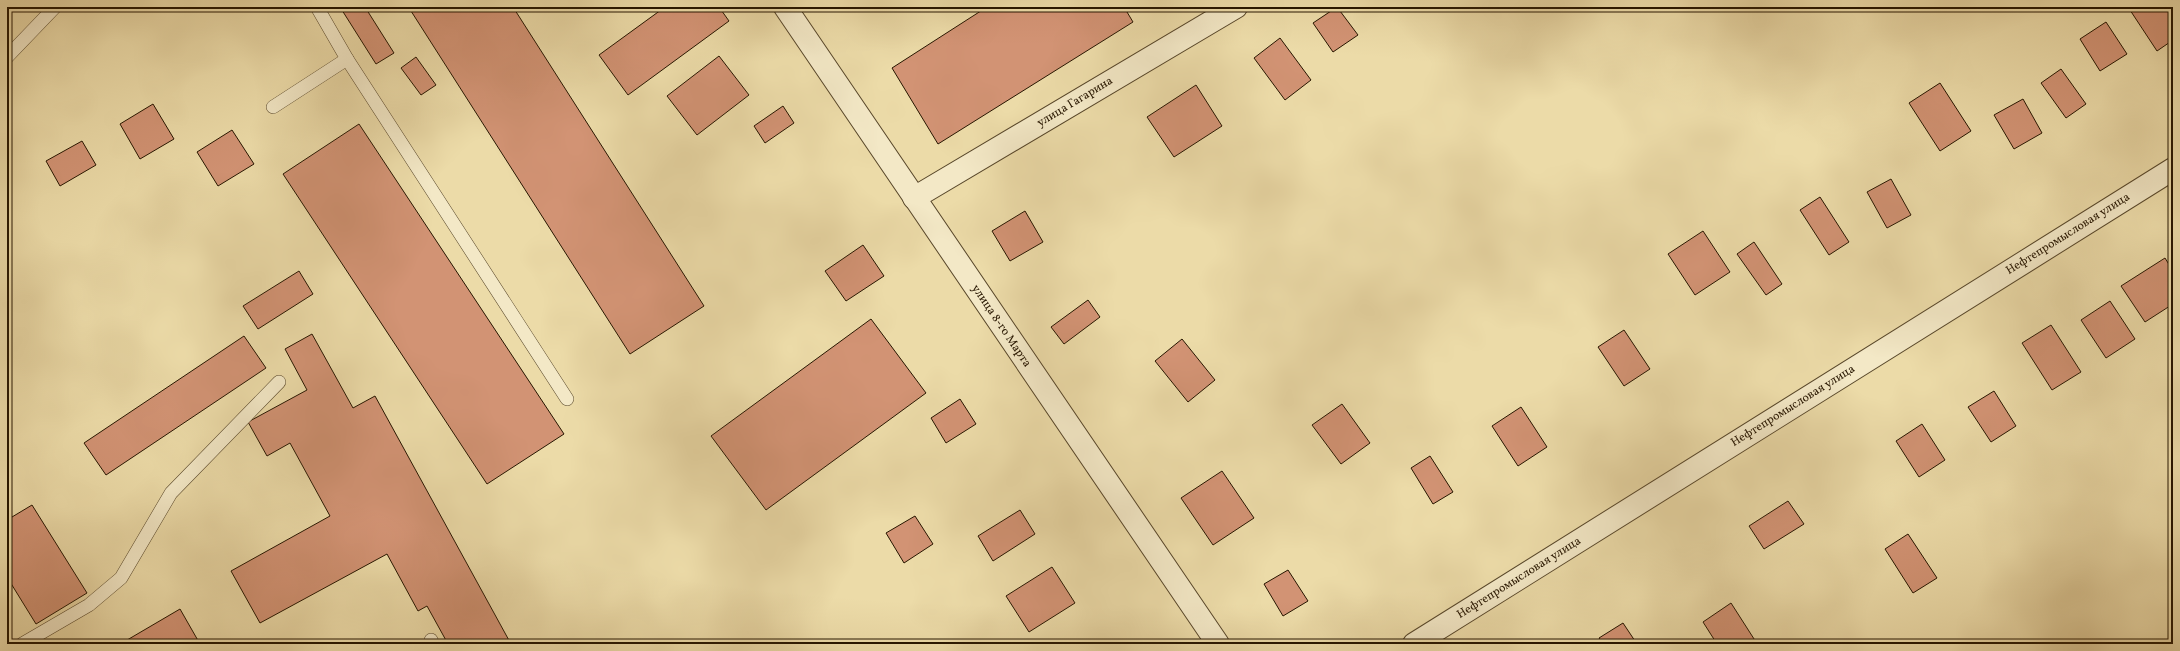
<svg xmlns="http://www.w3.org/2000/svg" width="2180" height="651" viewBox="0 0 2180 651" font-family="Vollkorn,serif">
	<rect width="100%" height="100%" fill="#ecdba8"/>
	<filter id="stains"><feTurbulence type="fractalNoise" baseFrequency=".005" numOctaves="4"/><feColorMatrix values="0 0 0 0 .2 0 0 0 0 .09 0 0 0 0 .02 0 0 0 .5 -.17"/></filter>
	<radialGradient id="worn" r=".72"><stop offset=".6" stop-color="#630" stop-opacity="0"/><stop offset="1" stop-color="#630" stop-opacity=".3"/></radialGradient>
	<g fill="#d29374" stroke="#271600">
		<polygon points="340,7 365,7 394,53 376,64"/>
		<polygon points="418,7 513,7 704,306 630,354 411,11"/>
		<polygon points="665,7 719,7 729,21 628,95 599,55"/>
		<polygon points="987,7 1124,7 1133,22 938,144 892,68"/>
		<polygon points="1337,7 1358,35 1333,52 1313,23"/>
		<polygon points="2128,7 2173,7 2173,40 2157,51"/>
		<polygon points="2106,22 2127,54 2100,71 2080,39"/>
		<polygon points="1280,38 1311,80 1285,100 1254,58"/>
		<polygon points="719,56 749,95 697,135 667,96"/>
		<polygon points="416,57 436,85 421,95 401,68"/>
		<polygon points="2061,69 2086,104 2066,118 2041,83"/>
		<polygon points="1940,83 1971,131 1940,151 1909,103"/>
		<polygon points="1196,85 1222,126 1174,157 1147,117"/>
		<polygon points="2023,99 2042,133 2014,149 1994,115"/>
		<polygon points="153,104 174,139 140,159 120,124"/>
		<polygon points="783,106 794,123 765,143 754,126"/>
		<polygon points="359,124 564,434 487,484 283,174"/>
		<polygon points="232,130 254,164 218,186 197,152"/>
		<polygon points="82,141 96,165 60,186 46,161"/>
		<polygon points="1891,179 1911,215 1887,228 1867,192"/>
		<polygon points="1820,197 1849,242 1829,255 1800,210"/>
		<polygon points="1025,211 1043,242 1010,261 992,231"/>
		<polygon points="1703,231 1730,272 1695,295 1668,254"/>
		<polygon points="1754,242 1782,284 1766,295 1737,254"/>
		<polygon points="863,245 884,276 846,301 825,271"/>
		<polygon points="2165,258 2173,271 2173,304 2145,322 2121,286"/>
		<polygon points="299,271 313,294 258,329 243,306"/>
		<polygon points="1088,300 1100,317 1064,344 1051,327"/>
		<polygon points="2110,301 2135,339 2106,358 2081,320"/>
		<polygon points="871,319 926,393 766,510 711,436"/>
		<polygon points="2051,325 2081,372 2052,390 2022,343"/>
		<polygon points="1624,330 1650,369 1624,386 1598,347"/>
		<polygon points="312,334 353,408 375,396 511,644 448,644 427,606 418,611 387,554 260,623 231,571 330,516 290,443 267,456 248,422 307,390 285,349"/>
		<polygon points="244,336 266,368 106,475 84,443"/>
		<polygon points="1182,339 1215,380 1188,402 1155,361"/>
		<polygon points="1994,391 2016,426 1991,442 1968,407"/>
		<polygon points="960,399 976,424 946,443 931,418"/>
		<polygon points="1342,404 1370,443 1341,464 1312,425"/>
		<polygon points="1521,407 1547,447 1518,466 1492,426"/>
		<polygon points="1922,424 1945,460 1919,477 1896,441"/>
		<polygon points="1430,456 1453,492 1433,504 1411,468"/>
		<polygon points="1222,471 1254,518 1213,545 1181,498"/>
		<polygon points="1788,501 1804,524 1764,549 1749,526"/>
		<polygon points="32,505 87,593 36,624 7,577 7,520"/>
		<polygon points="1020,510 1035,534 993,561 978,536"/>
		<polygon points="915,516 933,544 904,563 886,533"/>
		<polygon points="1908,534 1937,578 1913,593 1885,549"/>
		<polygon points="1052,567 1075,603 1029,632 1006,596"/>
		<polygon points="1288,570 1308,601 1283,616 1264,584"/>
		<polygon points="1731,603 1756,642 1752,644 1717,644 1703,622"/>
		<polygon points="180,609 200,644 122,644 122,643"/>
		<polygon points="1623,623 1637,644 1603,644 1599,638"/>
	</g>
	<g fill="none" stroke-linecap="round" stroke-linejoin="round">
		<defs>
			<g id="service">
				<polyline points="7,57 55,7"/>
				<polyline points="347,59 567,399"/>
				<polyline points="273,107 347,59 317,7"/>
				<polyline points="431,640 433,644"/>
				<polyline points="22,644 89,605 121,578 171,493 279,382"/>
			</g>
			<g id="minor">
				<polyline points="785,7 1218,644"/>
				<polyline points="914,198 1236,7"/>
				<polyline points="1414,644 2173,169"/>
			</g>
		</defs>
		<use href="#service" stroke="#58472a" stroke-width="14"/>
		<use href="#minor" stroke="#58472a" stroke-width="24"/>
		<use href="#service" stroke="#f3e8c6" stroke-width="13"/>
		<use href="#minor" stroke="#f3e8c6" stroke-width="22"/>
	</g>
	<g text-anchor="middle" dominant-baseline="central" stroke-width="3" stroke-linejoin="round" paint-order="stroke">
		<g font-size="12" fill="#271600" stroke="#f3e8c6">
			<text transform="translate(1075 102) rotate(-31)">улица Гагарина</text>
			<text transform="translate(2068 234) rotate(-32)">Нефтепромысловая улица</text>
			<text transform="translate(1001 326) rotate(56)">улица 8-го Марта</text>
			<text transform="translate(1793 406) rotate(-32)">Нефтепромысловая улица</text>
			<text transform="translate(1519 578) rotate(-32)">Нефтепромысловая улица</text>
		</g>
	</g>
	<rect width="2180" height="651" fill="none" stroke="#ecdba8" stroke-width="24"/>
	<rect x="8" y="8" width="2164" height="635" fill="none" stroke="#271600" stroke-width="2"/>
	<rect x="12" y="12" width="2156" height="627" fill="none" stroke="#271600"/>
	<rect width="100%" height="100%" filter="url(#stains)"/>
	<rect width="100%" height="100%" fill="url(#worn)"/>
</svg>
